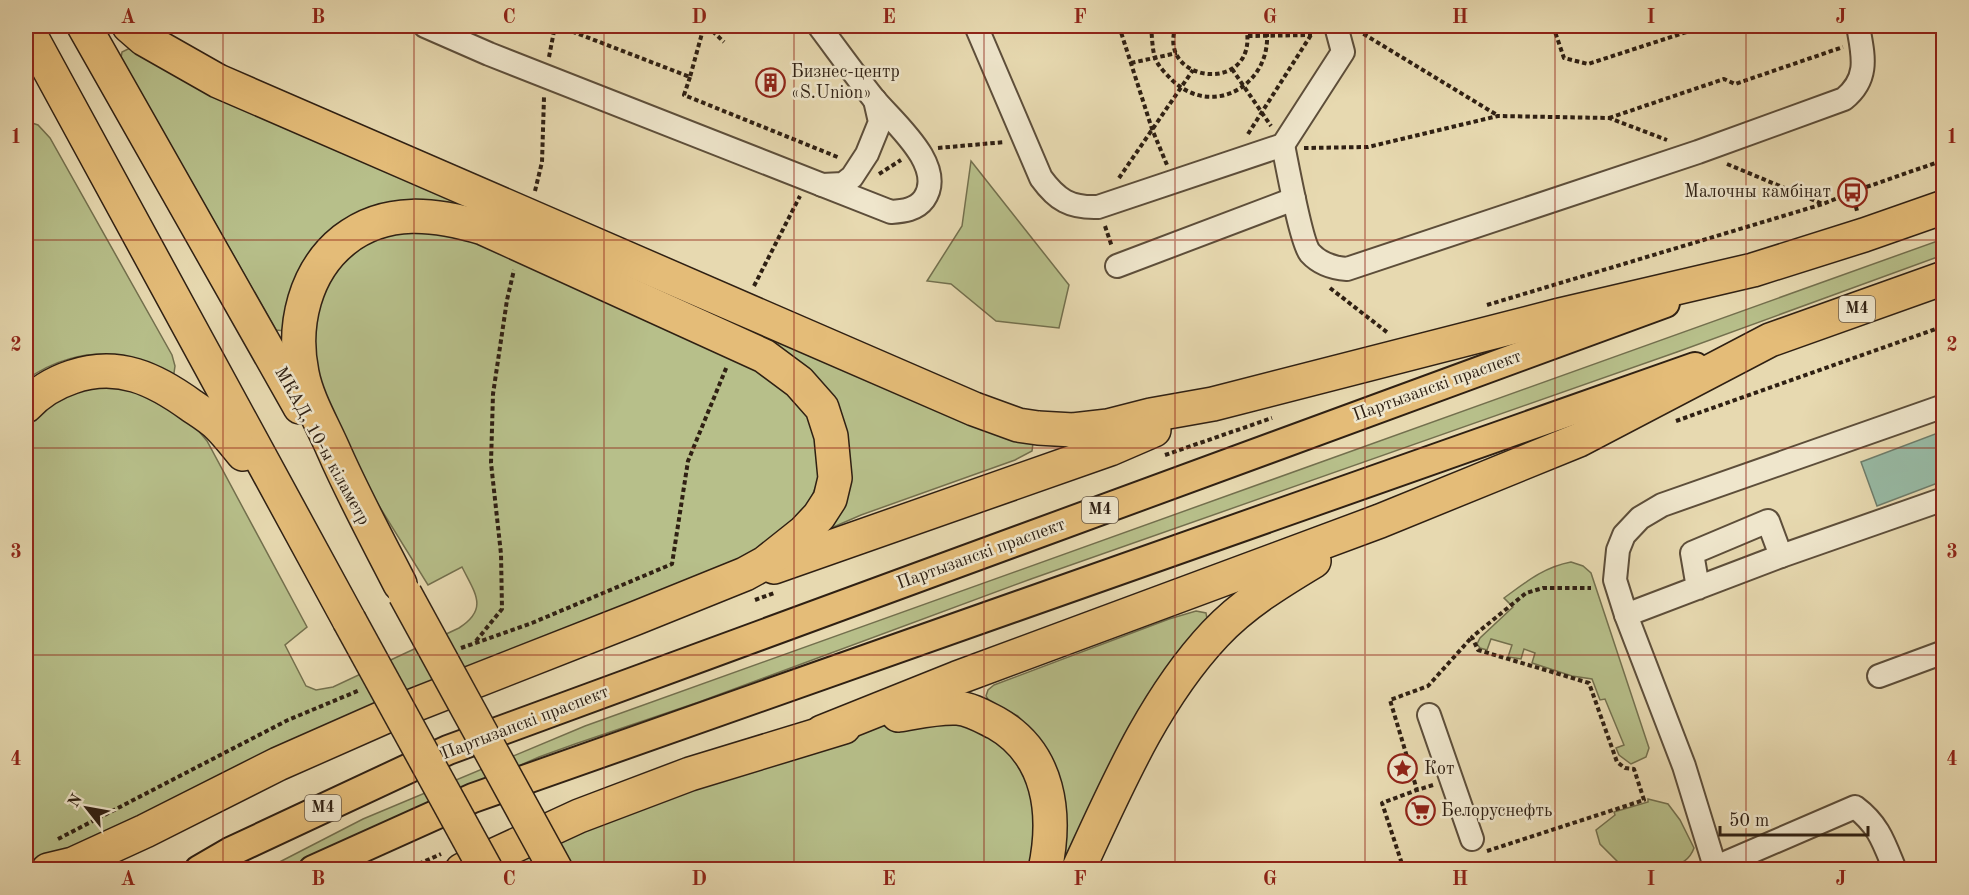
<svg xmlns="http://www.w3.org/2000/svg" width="1969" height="895" viewBox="0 0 1969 895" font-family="'Old Standard TT',serif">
	<rect width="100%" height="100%" fill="#e7d9b0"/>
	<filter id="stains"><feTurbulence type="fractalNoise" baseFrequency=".00333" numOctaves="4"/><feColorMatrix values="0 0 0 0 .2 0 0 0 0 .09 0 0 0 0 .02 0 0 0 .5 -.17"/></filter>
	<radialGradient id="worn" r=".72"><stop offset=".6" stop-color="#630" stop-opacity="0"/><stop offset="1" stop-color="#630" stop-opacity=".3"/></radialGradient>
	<g fill="#b7bf8a" stroke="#73704e" stroke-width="1.5">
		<polygon points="130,48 1033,443 1032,451 1015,460 861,515 822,532 845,469 766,341 382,209 285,331 276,330 121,58 122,52"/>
		<path d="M32,123L38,125L50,138L172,355L175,366L174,373L171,376C155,369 136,359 119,356C86,350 52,361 26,380V192L30,158L28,126Z"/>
		<polygon points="971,161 1069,285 1059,328 996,321 951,284 927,281 962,226"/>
		<path d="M402,230L464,236L775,374L815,423L819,479L811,498L798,518L768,545L715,572L484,660L377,704L149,817L39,860H26V421L46,400L117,380L192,423L207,441L307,627L285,645L306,686L316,690L333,687L459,628C489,609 475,593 462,567L428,585L355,467L329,413L312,349L319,300L341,263L357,249L378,238Z"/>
		<polygon points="1943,239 1943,255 1677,352 1031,579 699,702 575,744 539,757 395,820 297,869 264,870 363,819 585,726"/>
		<path d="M1571,562L1583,566L1591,573L1649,748L1646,757L1631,764L1619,755L1616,748L1624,745L1605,699L1600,700L1592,679L1572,676L1532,663L1535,653L1524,649L1521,659L1508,657L1512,645L1491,639L1487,650L1480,648L1477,644L1480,638L1513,607L1504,598C1526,582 1544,567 1571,562Z"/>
		<polygon points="1196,611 1206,613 1208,624 1063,869 1057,869 1037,738 1018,716 989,701 986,696 988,690 994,685 1169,619"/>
		<polygon points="910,716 992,730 1034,788 1033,869 621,870 617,868 488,870 573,830 884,722"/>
		<path d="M1648,799L1668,804L1680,820L1694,848C1685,874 1647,870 1625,869L1600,844L1596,830L1615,815L1614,812L1648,802Z"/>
	</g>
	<polygon fill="#98bba6" stroke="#6e7d6b" stroke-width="1.5" points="1943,431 1943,481 1877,506 1861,462"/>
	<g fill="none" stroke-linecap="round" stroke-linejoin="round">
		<defs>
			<g id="minor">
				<path d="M425,26L489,54L891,212C903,211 916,210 924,199C947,166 893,122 874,99C855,75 837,50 819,26"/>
				<path d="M976,26L1041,178C1057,200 1070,208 1098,207L1283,145L1343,52L1336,26"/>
				<path d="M1283,145C1287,164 1301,242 1310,253C1320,264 1333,268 1347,269L1698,152L1844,99C1870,78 1863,55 1858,26"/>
				<polyline points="822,185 843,184 852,177 867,154 880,122 875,100"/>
				<polyline points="1117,266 1294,199"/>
				<polyline points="1781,556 1944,499"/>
				<polyline points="1626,615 1781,556 1768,521 1692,553 1698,588"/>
				<polyline points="1879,676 1944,652"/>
				<polyline points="1429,715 1472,839"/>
				<path d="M1709,870L1855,807C1879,825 1884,843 1895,870"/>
				<polyline points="1716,870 1684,766 1626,615 1615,580 1618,550 1624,535 1640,518 1662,505 1944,406"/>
			</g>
			<g id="major">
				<polyline points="199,870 230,852 448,750 1665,303"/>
				<polyline points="313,870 473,798 1695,367"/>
			</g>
			<g id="highway">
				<polyline points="84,26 300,407"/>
				<polyline points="129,26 144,39 218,81 974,409 1018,425 1038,428 1073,430 1108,426 1151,415 1213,404 1560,315 1753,270 1864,235 1944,207"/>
				<polyline points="26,27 349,620"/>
				<path d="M26,406C38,393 54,383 72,377C118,361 155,379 192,406C201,412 211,418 219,426C227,434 235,444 243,454"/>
				<polyline points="774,567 1110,449 1154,430"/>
				<path d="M898,715C917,712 937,707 957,708C971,709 984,717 996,723C1050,754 1057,814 1045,870"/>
				<polyline points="822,732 957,678 1380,521 1579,440 1770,340 1944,278"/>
				<path d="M48,870L73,864L145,831L278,764L389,715L636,618L745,574L765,563L804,532L819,516L830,499L835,478L831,436L822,408L799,382L764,356L483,228C436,214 386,207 344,240C305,271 292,325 302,373C307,399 322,424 333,449C353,495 377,539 400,584"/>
				<polyline points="462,870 579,816 690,774 844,727"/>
				<path d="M1078,870C1116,788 1153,700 1215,634C1243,604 1279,582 1314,561"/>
			</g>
		</defs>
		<use href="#minor" stroke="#5d4e3a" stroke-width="26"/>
		<use href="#major" stroke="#2f2013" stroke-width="32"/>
		<use href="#highway" stroke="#2f2013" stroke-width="36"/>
		<g stroke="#2f2013" stroke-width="4" stroke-dasharray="4.5 3" stroke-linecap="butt">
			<polyline points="558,26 690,77 704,26"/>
			<polyline points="707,26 724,42"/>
			<polyline points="1119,26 1152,129 1167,165"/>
			<path d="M1151,26C1152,35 1152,48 1155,58C1158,66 1166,74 1172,80C1215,121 1276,81 1266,26"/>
			<path d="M1176,26C1155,84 1261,96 1246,26"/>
			<polyline points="1553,26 1564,58 1588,64 1705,26"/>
			<polyline points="1357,30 1497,115"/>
			<polyline points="1248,36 1312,35"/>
			<polyline points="549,57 555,26"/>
			<polyline points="1131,63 1177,53"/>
			<polyline points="1232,69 1271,126"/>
			<polyline points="690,77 684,95 840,158"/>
			<polyline points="1609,118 1724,79 1735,84 1843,47"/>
			<polyline points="1248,134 1311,35 1309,26"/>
			<polyline points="938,148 1005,142"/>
			<polyline points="1304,148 1368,147 1498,116 1609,118 1667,140"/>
			<polyline points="1727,164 1823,204"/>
			<polyline points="879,174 901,160"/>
			<polyline points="1119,178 1193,70"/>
			<polyline points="535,191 542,162 544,97"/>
			<polyline points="1852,192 1857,211"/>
			<polyline points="1105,226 1112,247"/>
			<polyline points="754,286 800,196"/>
			<polyline points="1330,288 1388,333"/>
			<polyline points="1487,305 1823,204 1852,192 1944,160"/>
			<polyline points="1676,421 1944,326"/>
			<polyline points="1165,455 1272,418"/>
			<polyline points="755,600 774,593"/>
			<polyline points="476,641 502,609 501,554 491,463 493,394 507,300 514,270"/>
			<polyline points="461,648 532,623 672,564 688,461 727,366"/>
			<polyline points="1433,785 1417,790 1390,700 1428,686 1472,637"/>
			<polyline points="58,839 288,720 360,690"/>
			<polyline points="1487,851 1644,800 1634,769 1625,768 1617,762 1589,683 1478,650 1472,637 1526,593 1543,588 1591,588"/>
			<polyline points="405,870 441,854"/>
			<polyline points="1404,870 1382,803 1417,790"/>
		</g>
		<use href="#minor" stroke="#efe6cc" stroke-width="22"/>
		<use href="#major" stroke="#e4bc78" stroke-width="28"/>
		<use href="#highway" stroke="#e4bc78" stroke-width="33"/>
		<defs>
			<g id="highway-bridge">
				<polyline points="405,594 556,870"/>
				<polyline points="349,620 486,870"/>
			</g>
		</defs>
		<use href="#highway-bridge" stroke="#2f2013" stroke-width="36" stroke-linecap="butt"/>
		<use href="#highway-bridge" stroke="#e4bc78" stroke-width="33"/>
	</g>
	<path fill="none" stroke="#8f2418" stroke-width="1.5" stroke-opacity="0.55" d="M223,26V870M414,26V870M604,26V870M794,26V870M984,26V870M1175,26V870M1365,26V870M1555,26V870M1746,26V870M26,240H1944M26,448H1944M26,655H1944"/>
	<defs>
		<symbol id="building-ring" viewBox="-11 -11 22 22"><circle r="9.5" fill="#efe6cc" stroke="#8f2418" stroke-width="1.5"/><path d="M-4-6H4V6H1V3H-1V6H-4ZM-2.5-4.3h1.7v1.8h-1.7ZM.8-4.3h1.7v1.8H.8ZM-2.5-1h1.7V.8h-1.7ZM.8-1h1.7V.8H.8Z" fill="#8f2418"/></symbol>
		<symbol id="bus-ring" viewBox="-11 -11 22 22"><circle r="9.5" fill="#efe6cc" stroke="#8f2418" stroke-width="1.5"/><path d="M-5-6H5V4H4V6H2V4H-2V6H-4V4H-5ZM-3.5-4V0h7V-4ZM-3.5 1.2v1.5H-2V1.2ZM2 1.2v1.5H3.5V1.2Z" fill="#8f2418"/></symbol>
		<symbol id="sight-ring" viewBox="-11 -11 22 22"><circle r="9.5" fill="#efe6cc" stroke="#8f2418" stroke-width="1.5"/><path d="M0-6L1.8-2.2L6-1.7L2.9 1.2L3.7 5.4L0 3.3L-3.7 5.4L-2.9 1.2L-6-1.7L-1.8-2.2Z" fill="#8f2418"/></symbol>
		<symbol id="supermarket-ring" viewBox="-11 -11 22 22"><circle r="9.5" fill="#efe6cc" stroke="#8f2418" stroke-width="1.5"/><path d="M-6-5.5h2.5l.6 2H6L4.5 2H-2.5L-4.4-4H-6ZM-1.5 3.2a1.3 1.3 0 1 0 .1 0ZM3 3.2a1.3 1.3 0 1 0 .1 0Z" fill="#8f2418"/></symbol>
	</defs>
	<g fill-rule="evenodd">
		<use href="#building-ring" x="754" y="66" width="33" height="33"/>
		<use href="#bus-ring" x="1836" y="176" width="33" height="33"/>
		<use href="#sight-ring" x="1386" y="752" width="33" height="33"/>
		<use href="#supermarket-ring" x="1404" y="794" width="33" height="33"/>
	</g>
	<g text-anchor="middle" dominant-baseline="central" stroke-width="5" stroke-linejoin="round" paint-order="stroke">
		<g fill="#efe6cc" stroke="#695b4a" stroke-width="1.5">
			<rect x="1839" y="296" width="36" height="26" rx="4.5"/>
			<rect x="1082" y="497" width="36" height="26" rx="4.5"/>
			<rect x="305" y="795" width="36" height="26" rx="4.5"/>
		</g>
		<g font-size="16" font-weight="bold" fill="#2f2013">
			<text x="1857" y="309">М4</text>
			<text x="1100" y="510">М4</text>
			<text x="323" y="808">М4</text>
		</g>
		<g font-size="18" fill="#2f2013" stroke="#efe6cc" text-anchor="start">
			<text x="791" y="72">Бизнес-центр<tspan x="791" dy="21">«S.Union»</tspan></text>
			<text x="1831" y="192" text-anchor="end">Малочны камбінат</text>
			<text x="1424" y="769">Кот</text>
			<text x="1441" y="811">Белоруснефть</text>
		</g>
		<g font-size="18" fill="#2f2013" stroke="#efe6cc">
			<text transform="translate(1437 386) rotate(-20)">Партызанскі праспект</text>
			<text transform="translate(322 446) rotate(61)">МКАД, 10-ы кіламетр</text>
			<text transform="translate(981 554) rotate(-20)">Партызанскі праспект</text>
			<text transform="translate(525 723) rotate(-21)">Партызанскі праспект</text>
		</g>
	</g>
	<rect width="1969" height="895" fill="none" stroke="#e7d9b0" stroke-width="66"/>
	<g transform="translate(87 808) rotate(301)" stroke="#efe6cc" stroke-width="4.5" paint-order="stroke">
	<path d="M0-4.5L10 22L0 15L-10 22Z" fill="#2f2013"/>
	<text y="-9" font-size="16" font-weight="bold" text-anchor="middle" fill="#2f2013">N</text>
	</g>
	<path d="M1720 826v9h148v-9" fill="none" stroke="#2f2013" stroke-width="3"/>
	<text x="1729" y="826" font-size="18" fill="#2f2013" stroke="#efe6cc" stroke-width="4.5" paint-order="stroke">50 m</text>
	<rect x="33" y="33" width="1903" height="829" fill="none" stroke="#8f2418" stroke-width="2"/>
	<g font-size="20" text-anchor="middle" font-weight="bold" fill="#8f2418">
		<text x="128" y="23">A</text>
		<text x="318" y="23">B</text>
		<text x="509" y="23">C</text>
		<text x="699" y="23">D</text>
		<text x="889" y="23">E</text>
		<text x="1080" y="23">F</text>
		<text x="1270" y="23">G</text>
		<text x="1460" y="23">H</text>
		<text x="1651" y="23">I</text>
		<text x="1841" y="23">J</text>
		<text x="16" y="143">1</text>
		<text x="1952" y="143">1</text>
		<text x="16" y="351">2</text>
		<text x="1952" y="351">2</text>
		<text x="16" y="558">3</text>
		<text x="1952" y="558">3</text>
		<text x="16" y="765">4</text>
		<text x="1952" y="765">4</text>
		<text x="128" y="885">A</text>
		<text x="318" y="885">B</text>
		<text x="509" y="885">C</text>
		<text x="699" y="885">D</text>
		<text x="889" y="885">E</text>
		<text x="1080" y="885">F</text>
		<text x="1270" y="885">G</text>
		<text x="1460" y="885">H</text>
		<text x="1651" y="885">I</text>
		<text x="1841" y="885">J</text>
	</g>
	<rect width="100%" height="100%" filter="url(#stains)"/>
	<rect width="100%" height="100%" fill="url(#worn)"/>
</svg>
